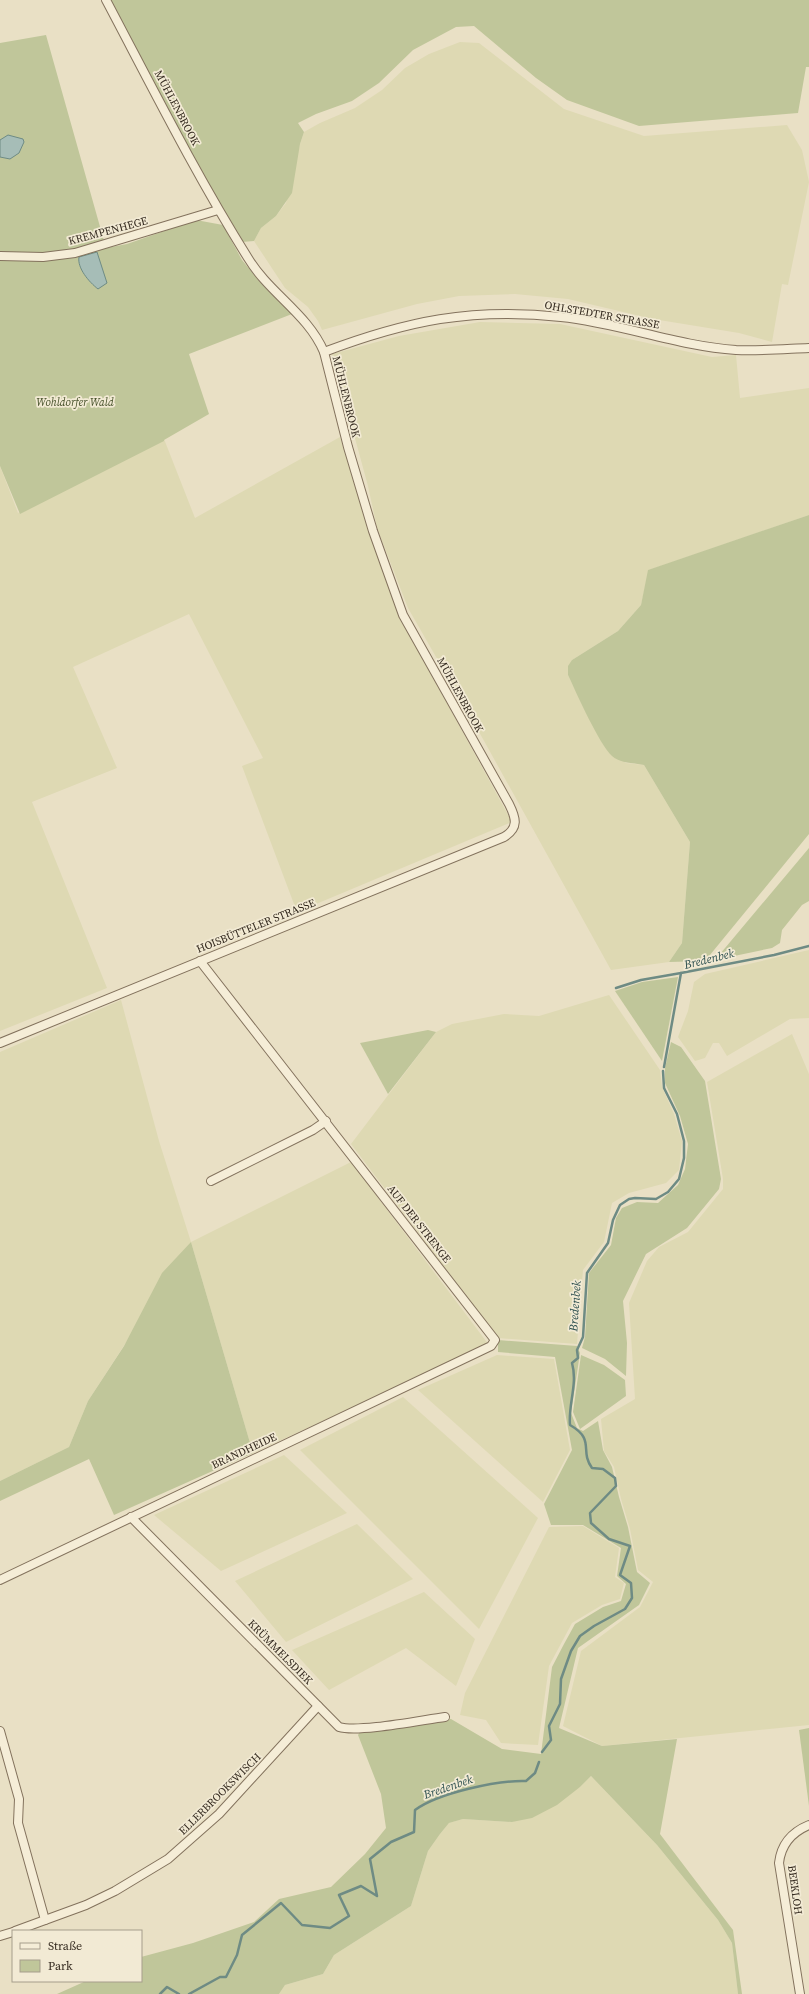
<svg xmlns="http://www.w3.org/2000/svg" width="809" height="1994" viewBox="0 0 809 1994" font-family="'Source Serif 4',serif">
	<rect width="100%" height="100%" fill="#e9e0c5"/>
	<g fill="#ded9b3">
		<polygon points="460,42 479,43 564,109 644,136 787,125 802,150 809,182 788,285 782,284 772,342 739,333 653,319 568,299 515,294 459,296 417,304 322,330 318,321 308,307 285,288 254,241 261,228 276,216 286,203 300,144 304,132 320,123 355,108 382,90 405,68 429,54"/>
		<polygon points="480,322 560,324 712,357 736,355 740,398 809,388 809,515 649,570 641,605 618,631 572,660 568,675 603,744 626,763 644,765 690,842 682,943 669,962 611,970 483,739 408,608 377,528 368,486 332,354 399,336"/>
		<polygon points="340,437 398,614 512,822 297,912 242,766 263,758 189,614 73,667 117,768 32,802 107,988 0,1031 0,466 18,513 164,439 195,518"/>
		<polygon points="809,950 809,1018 790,1019 727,1056 719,1043 713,1043 705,1058 695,1061 678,1037 688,1011 694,982 705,974"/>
		<polygon points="609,995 660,1070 662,1087 674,1114 682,1141 679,1170 666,1183 629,1193 612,1203 604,1242 583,1270 577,1344 498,1338 351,1144 436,1032 452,1024 504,1014 539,1016"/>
		<polygon points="121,1000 159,1141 191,1242 351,1162 489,1345 253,1453 191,1242 88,1401 69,1447 0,1481 0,1052"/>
		<polygon points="792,1034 809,1074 809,1725 602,1746 563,1726 581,1651 640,1607 653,1582 638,1570 630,1529 621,1499 614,1467 604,1451 601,1419 635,1399 629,1303 647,1261 659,1247 688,1232 723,1189 723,1179 707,1082"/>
		<polygon points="497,1355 554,1359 570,1450 543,1502 418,1390"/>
		<polygon points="403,1397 538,1518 479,1629 300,1450"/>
		<polygon points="284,1455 347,1513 221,1571 154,1515"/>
		<polygon points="357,1524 413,1579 286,1642 235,1581"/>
		<polygon points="583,1526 619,1548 615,1577 624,1583 620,1599 602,1605 572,1623 549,1666 538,1745 501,1743 486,1720 460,1715 465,1693 549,1527"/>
		<polygon points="424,1592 475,1639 456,1686 406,1648 329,1690 292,1650"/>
		<polygon points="591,1776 657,1845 718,1920 732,1943 738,1994 279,1994 285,1985 323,1974 334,1955 411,1906 428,1851 440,1834 449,1823 463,1819 512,1822 580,1787"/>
	</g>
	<g fill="#c0c69a">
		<polygon points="110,0 809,0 809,67 806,67 798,113 639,126 567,100 536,78 474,26 456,27 413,50 379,83 352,101 316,114 298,123 304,132 300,144 292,193 276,216 261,228 254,241 242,242 231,234"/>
		<polygon points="46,35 106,248 127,244 196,220 223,225 242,260 260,282 292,314 189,354 209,414 164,440 164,441 20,514 0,466 0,43"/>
		<path d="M809,515V834L705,961L669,962L682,943L690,842L644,765C633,763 620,763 612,756C599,744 576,692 568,675V666L572,660L618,631L641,605L648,570Z"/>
		<polygon points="809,848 809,901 802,905 782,930 780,943 772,948 715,960"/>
		<polygon points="678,977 662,1061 615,991 642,982"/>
		<polygon points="428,1030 436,1032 388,1094 360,1043"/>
		<polygon points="671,1042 681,1047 705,1081 721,1179 719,1189 687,1228 646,1254 623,1301 627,1343 626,1376 605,1359 582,1348 585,1337 589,1273 611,1245 616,1218 622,1208 637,1202 658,1203 678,1185 685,1169 688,1144 680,1116 665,1083 665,1068"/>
		<polygon points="191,1242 253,1453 114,1515 89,1459 0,1501 0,1481 69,1447 88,1401 124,1346 162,1273"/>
		<polygon points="498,1340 577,1346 580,1353 571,1413 577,1428 583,1431 598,1421 603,1450 612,1467 619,1497 628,1527 637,1572 650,1583 639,1605 578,1648 559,1728 602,1746 677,1739 660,1834 733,1930 742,1994 738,1994 732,1943 718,1920 657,1845 591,1776 580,1787 557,1805 532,1818 512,1822 463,1819 449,1823 440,1834 428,1851 411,1906 334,1955 323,1974 285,1985 279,1994 57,1994 86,1981 141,1981 141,1957 193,1943 254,1922 279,1899 331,1887 365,1854 386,1828 381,1794 358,1735 361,1730 451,1719 502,1749 541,1754 552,1667 564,1644 575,1624 603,1607 621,1601 626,1584 617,1576 621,1548 583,1525 551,1525 544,1504 572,1450 555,1357 498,1352"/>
		<polygon points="581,1355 604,1365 625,1380 626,1396 580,1429 573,1412"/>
		<polygon points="809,1728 809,1806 799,1730"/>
	</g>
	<g fill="#a6bdb7" stroke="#6e8b84">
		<polygon points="8,135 23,139 24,142 19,153 10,159 0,157 0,140"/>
		<path d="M97,252L107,283L98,289C89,282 77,268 79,257Z"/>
	</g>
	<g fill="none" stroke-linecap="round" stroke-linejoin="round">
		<g stroke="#6e8b84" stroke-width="2.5">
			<polyline points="616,988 641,980 681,973"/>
			<polyline points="664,1067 681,973 774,955 809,946"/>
			<path d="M542,1752L551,1740L549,1726L560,1704L561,1679L571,1651L580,1636L594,1626L625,1609L632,1598L631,1583L620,1575L630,1546L609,1539L591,1523L590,1513L616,1486L615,1478L603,1469L592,1468C579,1450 596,1440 570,1425C568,1404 578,1384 572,1363L578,1358L577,1350L583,1337L587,1273L608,1243L613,1220L620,1205L629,1199L635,1198L656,1199L668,1192L679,1179L684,1158V1141L677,1114L664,1088L663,1071"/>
			<polyline points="160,1994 167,1987 179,1994"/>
			<path d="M189,1994L220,1977H226L237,1955L242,1935L281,1903L302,1925L330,1928L349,1916L339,1895L361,1886L377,1896L370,1859L391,1842L414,1832L415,1810C438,1793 498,1780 526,1781L535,1773L539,1762"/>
		</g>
		<defs>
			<g id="minor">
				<polyline points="0,256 43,257 75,253 218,210"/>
				<path d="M324,352C406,321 472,307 561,317C620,323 677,346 736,350C760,351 785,349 809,348"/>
				<path d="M0,1043L504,837C519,828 516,818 509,804L403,615L373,531L348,447L324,352C308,314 269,293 248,258C196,175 152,87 106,0"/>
				<polyline points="211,1181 313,1130 326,1121"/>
				<path d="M131,1517L339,1727C358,1733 422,1720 445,1717"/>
				<polyline points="0,1580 491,1346 495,1340 200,961"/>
				<polyline points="0,1731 19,1799 18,1823 45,1920"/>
				<polyline points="15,1931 86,1905 115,1891 168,1859 219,1814 318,1706"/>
				<polyline points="0,1936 13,1932"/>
				<path d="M800,1994L779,1863C781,1845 792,1832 809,1825"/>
			</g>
		</defs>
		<use href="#minor" stroke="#83725d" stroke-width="10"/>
		<use href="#minor" stroke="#f5edd7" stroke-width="8"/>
	</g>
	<g text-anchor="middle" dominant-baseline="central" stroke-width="3.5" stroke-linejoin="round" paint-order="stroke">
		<g font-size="11" fill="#342a1f" stroke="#f2ead4">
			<text transform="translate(177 108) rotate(62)">MÜHLENBROOK</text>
			<text transform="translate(108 231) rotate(-15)">KREMPENHEGE</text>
			<text transform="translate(602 315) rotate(10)">OHLSTEDTER STRASSE</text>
			<text transform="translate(346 397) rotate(76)">MÜHLENBROOK</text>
			<text transform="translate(460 695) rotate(61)">MÜHLENBROOK</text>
			<text transform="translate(256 926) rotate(-22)">HOISBÜTTELER STRASSE</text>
			<text transform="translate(419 1224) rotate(52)">AUF DER STRENGE</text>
			<text transform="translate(244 1451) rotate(-25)">BRANDHEIDE</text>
			<text transform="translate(280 1652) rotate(45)">KRÜMMELSDIEK</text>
			<text transform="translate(220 1794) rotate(-45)">ELLERBROOKSWISCH</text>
			<text transform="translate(795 1890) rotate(82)">BEEKLOH</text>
		</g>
		<g font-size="11" font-style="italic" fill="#444f28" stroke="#f2ead4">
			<text x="75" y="402">Wohldorfer Wald</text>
		</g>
		<g font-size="12" font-style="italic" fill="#305251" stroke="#f2ead4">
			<text transform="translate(709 959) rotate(-14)">Bredenbek</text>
			<text transform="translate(575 1306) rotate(-86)">Bredenbek</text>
			<text transform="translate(448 1787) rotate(-19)">Bredenbek</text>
		</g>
	</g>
	<rect x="12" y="1930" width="130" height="52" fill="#f2ead4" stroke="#a69d8c"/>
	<rect x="20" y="1943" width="20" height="6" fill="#f5edd7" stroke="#a69d8c"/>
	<text x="48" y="1950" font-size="12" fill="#342a1f">Straße</text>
	<rect x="20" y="1960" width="20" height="12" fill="#c0c69a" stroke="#a69d8c"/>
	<text x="48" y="1970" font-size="12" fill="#342a1f">Park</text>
</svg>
